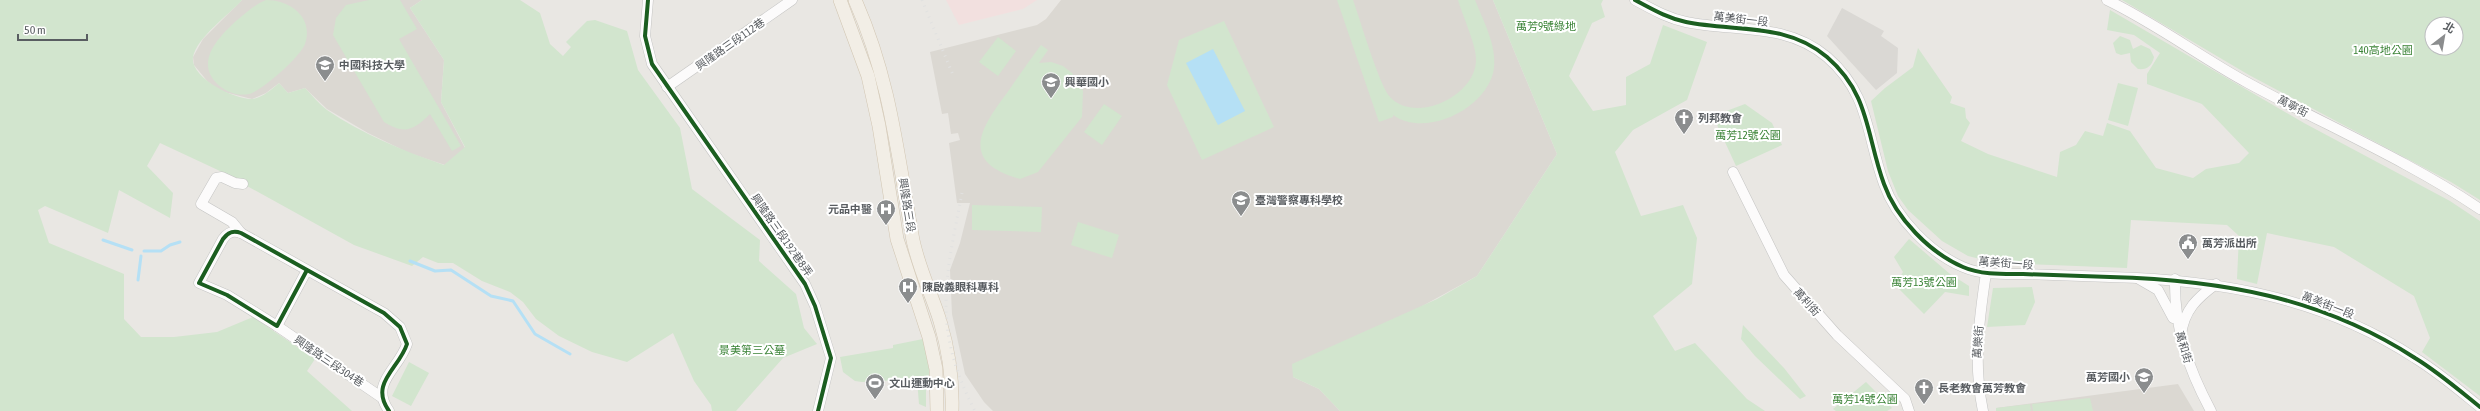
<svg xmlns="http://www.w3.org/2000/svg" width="2480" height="411" viewBox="0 0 2480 411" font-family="'Asap Condensed','Noto Sans TC',sans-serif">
	<rect width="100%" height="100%" fill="#e9e7e3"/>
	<polygon fill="#dad8d4" points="1842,8 1884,31 1881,36 1898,48 1897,73 1876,90 1827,36"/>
	<g fill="#dbd8d2">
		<polygon points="242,0 422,0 410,8 444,60 441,102 465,148 445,165 409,153 368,133 327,109 305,88 288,93 279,83 266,93 252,99 220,91 208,82 194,65 193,57 203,39"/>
		<polygon points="1061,0 1493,0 1557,154 1477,276 1293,377 1319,389 1340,411 993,411 984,402 965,374 952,314 950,270 960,243 970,203 957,203 949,143 960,140 958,133 951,134 948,113 942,114 930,52 1037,25 1046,19"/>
		<polygon points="2178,384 2194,411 1996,411 1996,408"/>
	</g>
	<polygon fill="#f2e0df" points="946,0 1037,0 1023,9 959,25"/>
	<g fill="#d2e5ce" fill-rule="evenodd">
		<path d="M0,0H242C229,15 197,37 193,57C190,78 234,99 251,99C261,99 272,89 279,83L288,93L305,88C312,95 319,104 327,110C362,134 404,151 444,165L465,147L441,102L444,60L410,8L422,0H520L540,13L550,44L563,56L571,47L566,42L587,21L595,20L627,31L638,70L680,128L692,189L760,240L759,261L796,294L804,328L817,344L783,358L736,411H712L711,405L694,381L673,333L627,362L592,352L559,336L536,319L523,302L510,292L482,281L453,263H438L423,257L412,266L354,245L220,171L160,143L147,166L173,193L170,218L119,190L108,233L45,206L38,210L49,243L124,274V319L141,337H174L217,332L253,317L315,359L307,371L352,411H0Z"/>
		<path d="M266,0C290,0 314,17 305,44C301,56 262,91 249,94C239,96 229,93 221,87C192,64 218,38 236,21C246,13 254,5 266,0Z"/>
		<path d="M369,0H400L417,29L399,39L461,146L452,151L430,114C414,130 405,135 384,122L333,35L336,18L346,5Z"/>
		<path d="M1337,0H1353C1360,19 1379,85 1390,97C1416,125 1478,95 1476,58C1476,45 1462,14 1458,0H1475C1483,20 1497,46 1494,68C1489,107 1427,139 1393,115V117L1379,122Z"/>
		<polygon points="1493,0 1603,0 1601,4 1605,17 1592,23 1569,76 1593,111 1626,105 1626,77 1650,64 1663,25 1707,42 1687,100 1633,130 1615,152 1641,216 1683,205 1697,238 1692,284 1653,316 1675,351 1695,343 1747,399 1765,411 1340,411 1319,389 1293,377 1292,364 1437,299 1477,276 1557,154"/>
		<path d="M2122,0H2480V200L2451,182L2249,75ZM2432,24H2456V48H2432Z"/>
		<polygon points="2110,10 2304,123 2450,201 2480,221 2480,396 2422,352 2430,338 2414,296 2334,247 2267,233 2257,284 2237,279 2239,236 2227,225 2131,220 2127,268 1996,263 1968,256 1942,241 1908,210 1898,196 1888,171 1871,101 1885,88 1913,67 1918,48 1952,97 1950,103 1965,108 1966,118 1970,123 1961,141 1988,154 2057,177 2060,152 2076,145 2085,131 2103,136 2107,123 2130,131 2156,168 2193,178 2206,169 2239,163 2249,153 2202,104 2147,84 2147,74 2160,53 2134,35 2107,30"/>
		<polygon points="1224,21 1274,127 1202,160 1167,85 1179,40"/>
		<path d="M2120,36L2130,40L2133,49L2141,45L2150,49L2154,57C2152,66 2147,70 2138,69L2131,62L2130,53L2121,55L2116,53L2113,43Z"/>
		<polygon points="998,37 1016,51 998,76 979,62"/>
		<path d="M1041,45L1048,50L1039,63L1051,62L1063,66L1072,73L1083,91L1082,117L1038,172L1020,179C960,162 979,130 1007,93C1018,77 1029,61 1041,45Z"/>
		<polygon points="2118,83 2138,88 2128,126 2108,120"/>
		<polygon points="1104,104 1122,116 1102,145 1084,132"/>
		<polygon points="1745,104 1772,123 1782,145 1736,166 1713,116"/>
		<polygon points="972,205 1042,207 1041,232 972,230"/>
		<polygon points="1078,222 1119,235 1112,258 1071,245"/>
		<polygon points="1909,239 1950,274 1969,286 1969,296 1945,292 1924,314 1895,285 1903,272 1894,257"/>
		<polygon points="2032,287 2035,302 2025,325 1987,327 1993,288"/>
		<polygon points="1743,325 1784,368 1806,396 1800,399 1755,356 1741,339"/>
		<polygon points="923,339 930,373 926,379 926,407 919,404 917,379 862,382 855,381 843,372 840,357 893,348 893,345"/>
		<polygon points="409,362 429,373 411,406 392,396"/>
		<polygon points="1866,382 1892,408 1887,411 1836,411 1833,409"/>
		<polygon points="2090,398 2093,411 2033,411 2032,404"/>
		<polygon points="2030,404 2031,411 1996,411 1996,408"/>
	</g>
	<polygon fill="#b5e0f5" points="1213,49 1245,111 1218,125 1186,63"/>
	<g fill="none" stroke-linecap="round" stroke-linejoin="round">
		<g stroke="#b5e0f5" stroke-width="3">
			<polyline points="103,240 132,250"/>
			<polyline points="144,251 161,251 170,245 180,242"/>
			<polyline points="410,261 435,271 451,270 491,296 513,301 535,334 570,354"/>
			<polyline points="138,280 141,256"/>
		</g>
		<defs>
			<g id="minor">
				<polyline points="648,0 645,36 652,64 805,284 815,306 831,358 818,411"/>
				<path d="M1635,0C1652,9 1667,18 1686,22C1734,32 1786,22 1827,57C1870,94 1866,135 1884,184C1896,218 1930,253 1963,267C1981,275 2004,274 2023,274C2052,275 2081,276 2110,277C2220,280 2321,297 2415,358C2438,372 2459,390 2480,407"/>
				<path d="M2107,0C2157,24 2200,57 2248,83C2325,125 2407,160 2480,209"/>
				<polyline points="667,87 792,0"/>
				<polyline points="1733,172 1784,275 1837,335 1905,399 1909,411"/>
				<polyline points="241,233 232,222 201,204 216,178 222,177 235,183 243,184"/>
				<path d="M307,270L277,326L227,295L199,283L223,239C228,232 233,230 241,233L384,313L400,327L407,344C399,369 369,383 389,411"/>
				<polyline points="2139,279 2158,290 2173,318"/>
				<path d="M2175,279C2174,328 2188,368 2211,411"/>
				<polyline points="277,326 381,397"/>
				<path d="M2181,335C2184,310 2197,298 2216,284"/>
				<path d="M1983,411C1973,364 1979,320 1986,273"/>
			</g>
			<g id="major">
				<polyline points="840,0 868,76 879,126 897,239 929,337 936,369 937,411"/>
				<path d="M855,0C890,79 897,151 912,235C917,265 931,292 940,321C949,351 953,380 952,411"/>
			</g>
		</defs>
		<use href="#minor" stroke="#c4c4c3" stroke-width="11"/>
		<use href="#major" stroke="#d1c5b1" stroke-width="14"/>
		<use href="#minor" stroke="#fcfbfb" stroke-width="10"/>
		<use href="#major" stroke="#f2eee6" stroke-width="13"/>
		<g stroke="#e1e1e0" stroke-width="3" stroke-dasharray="1 5" stroke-linecap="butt">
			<polyline points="922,0 953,75"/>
			<path d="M962,193C945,280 932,328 975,411"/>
		</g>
		<defs>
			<g id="cycleway">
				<polyline points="648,0 645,36 652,64 805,284 815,306 831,358 818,411"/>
				<path d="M1635,0C1652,9 1667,18 1686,22C1734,32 1786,22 1827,57C1870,94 1866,135 1884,184C1896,218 1930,253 1963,267C1981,275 2004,274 2023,274C2052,275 2081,276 2110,277C2220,280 2321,297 2415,358C2438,372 2459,390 2480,407"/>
				<path d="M307,270L277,326L227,295L199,283L223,239C228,232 233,230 241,233L384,313L400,327L407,344C399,369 369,383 389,411"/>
			</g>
		</defs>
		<use href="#cycleway" stroke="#fff" stroke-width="6"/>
		<use href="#cycleway" stroke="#1b5e20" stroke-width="4"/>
	</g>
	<defs>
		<symbol id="university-pin" viewBox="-11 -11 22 30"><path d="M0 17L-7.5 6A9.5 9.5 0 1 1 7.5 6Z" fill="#8b8d8e" stroke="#fff"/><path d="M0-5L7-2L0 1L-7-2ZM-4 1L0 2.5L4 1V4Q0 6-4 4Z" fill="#fff"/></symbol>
		<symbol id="school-pin" viewBox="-11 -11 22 30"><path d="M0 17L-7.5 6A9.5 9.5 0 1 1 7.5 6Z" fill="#8b8d8e" stroke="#fff"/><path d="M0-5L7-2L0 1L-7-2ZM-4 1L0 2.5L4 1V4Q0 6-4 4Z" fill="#fff"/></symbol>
		<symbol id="church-pin" viewBox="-11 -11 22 30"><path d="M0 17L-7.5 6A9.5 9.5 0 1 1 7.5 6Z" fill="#8b8d8e" stroke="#fff"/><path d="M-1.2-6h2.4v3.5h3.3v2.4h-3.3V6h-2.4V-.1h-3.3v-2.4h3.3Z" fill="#fff"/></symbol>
		<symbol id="hospital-pin" viewBox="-11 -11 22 30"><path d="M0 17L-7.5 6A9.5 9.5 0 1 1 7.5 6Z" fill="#8b8d8e" stroke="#fff"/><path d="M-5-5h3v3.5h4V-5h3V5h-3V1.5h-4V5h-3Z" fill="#fff"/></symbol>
		<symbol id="civic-pin" viewBox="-11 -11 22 30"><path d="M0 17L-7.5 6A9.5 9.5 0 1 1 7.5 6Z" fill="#8b8d8e" stroke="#fff"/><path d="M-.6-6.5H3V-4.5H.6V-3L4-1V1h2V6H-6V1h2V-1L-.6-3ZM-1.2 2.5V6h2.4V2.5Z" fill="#fff"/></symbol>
		<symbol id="stadium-pin" viewBox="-11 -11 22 30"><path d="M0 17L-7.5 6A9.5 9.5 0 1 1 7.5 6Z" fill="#8b8d8e" stroke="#fff"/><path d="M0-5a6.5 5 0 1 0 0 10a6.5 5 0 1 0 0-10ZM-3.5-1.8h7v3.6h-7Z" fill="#fff"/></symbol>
	</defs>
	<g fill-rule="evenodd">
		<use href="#university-pin" x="314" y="54" width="22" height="30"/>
		<use href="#school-pin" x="1040" y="71" width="22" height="30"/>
		<use href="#church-pin" x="1673" y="107" width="22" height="30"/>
		<use href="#university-pin" x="1230" y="189" width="22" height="30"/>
		<use href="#hospital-pin" x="875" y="198" width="22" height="30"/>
		<use href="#civic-pin" x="2177" y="232" width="22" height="30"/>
		<use href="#hospital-pin" x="897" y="276" width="22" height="30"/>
		<use href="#school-pin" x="2133" y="366" width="22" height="30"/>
		<use href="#stadium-pin" x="864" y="372" width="22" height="30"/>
		<use href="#church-pin" x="1913" y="377" width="22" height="30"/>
	</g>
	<g text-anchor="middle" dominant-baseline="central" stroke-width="4" stroke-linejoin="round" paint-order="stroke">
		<g font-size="11" fill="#595d61" stroke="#fff">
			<text transform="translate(1741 19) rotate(6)">萬美街一段</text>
			<text transform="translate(730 44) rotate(-35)">興隆路三段112巷</text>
			<text transform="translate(2293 106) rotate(27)">萬寧街</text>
			<text transform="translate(907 205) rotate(81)">興隆路三段</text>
			<text transform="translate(782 235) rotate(55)">興隆路三段192巷8弄</text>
			<text transform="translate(2006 263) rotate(4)">萬美街一段</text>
			<text transform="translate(1807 302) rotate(48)">萬利街</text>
			<text transform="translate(2328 305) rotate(21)">萬美街一段</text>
			<text transform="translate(1978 342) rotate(-86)">萬樂街</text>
			<text transform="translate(2184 347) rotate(73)">萬和街</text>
			<text transform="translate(329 361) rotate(34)">興隆路三段304巷</text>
		</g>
		<g font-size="11" fill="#3a8336" stroke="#fff">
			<text x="1546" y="26">萬芳9號綠地</text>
			<text x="2383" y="50">140高地公園</text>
			<text x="1748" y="135">萬芳12號公園</text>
			<text x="1924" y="282">萬芳13號公園</text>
			<text x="752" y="350">景美第三公墓</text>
			<text x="1865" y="399">萬芳14號公園</text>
		</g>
		<g font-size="11" font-weight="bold" fill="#595d61" stroke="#fff" text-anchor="start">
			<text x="339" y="65">中國科技大學</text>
			<text x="1065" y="82">興華國小</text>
			<text x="1698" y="118">列邦教會</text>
			<text x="1255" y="200">臺灣警察專科學校</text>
			<text x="872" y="209" text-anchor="end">元品中醫</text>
			<text x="2202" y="243">萬芳派出所</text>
			<text x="922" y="287">陳啟義眼科專科</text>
			<text x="2130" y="377" text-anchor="end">萬芳國小</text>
			<text x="889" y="383">文山運動中心</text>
			<text x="1938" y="388">長老教會萬芳教會</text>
		</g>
	</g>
	<g transform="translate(2444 36) rotate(31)"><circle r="19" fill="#ffffff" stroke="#bdbec0"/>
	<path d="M0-3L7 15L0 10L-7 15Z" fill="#8b8d8e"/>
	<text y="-6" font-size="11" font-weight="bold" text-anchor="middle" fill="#595d61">北</text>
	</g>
	<path d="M18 34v6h69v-6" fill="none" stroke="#595d61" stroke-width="2"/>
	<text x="24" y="34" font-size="12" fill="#595d61" stroke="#ffffff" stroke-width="3" paint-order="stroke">50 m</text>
</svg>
